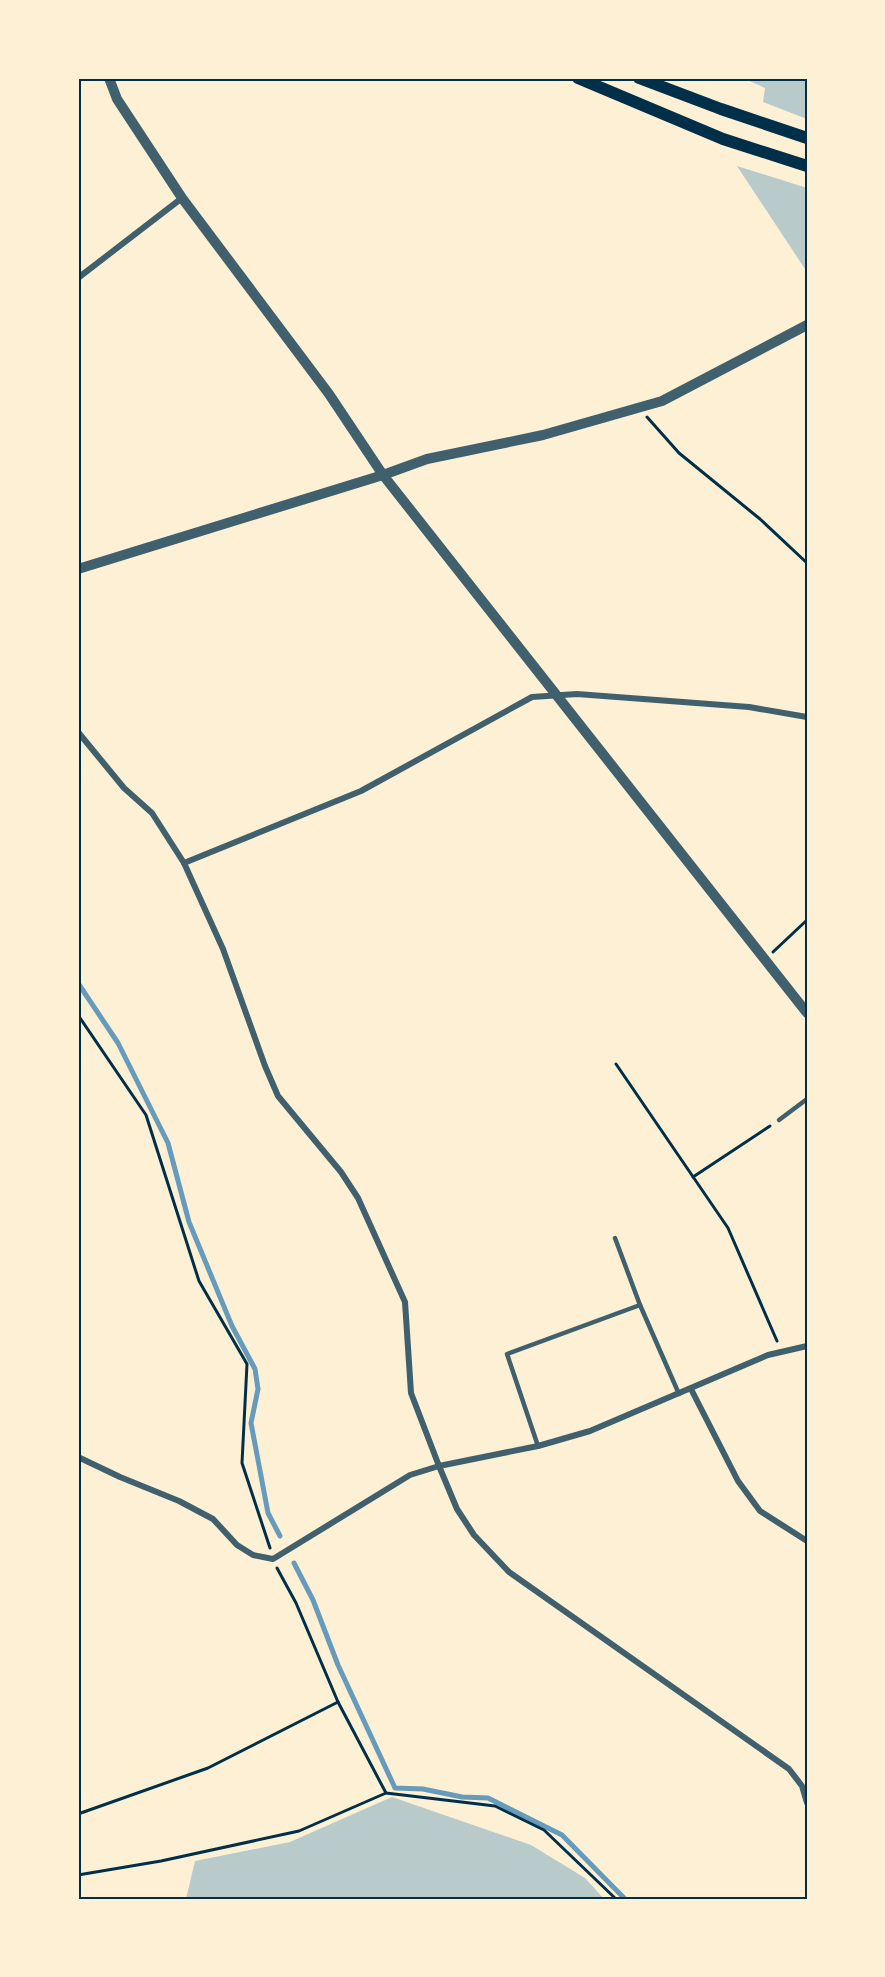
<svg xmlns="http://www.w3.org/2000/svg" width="885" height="1977" viewBox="0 0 885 1977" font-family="'Public Sans',sans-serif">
	<rect width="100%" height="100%" fill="#fdf0d5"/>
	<g fill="#b9caca">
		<polygon points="743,78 807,78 807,119 763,102 765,88"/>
		<polygon points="737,166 807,188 807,272"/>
		<polygon points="392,1797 531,1845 585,1878 604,1899 186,1899 195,1861 290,1842"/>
	</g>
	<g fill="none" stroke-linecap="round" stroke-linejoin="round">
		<g stroke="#669bbc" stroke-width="5">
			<polyline points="78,983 118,1043 168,1143 189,1222 232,1326 255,1369 258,1389 251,1423 268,1513 280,1536"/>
			<polyline points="294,1563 313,1600 338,1665 395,1788 423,1789 462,1797 488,1798 562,1835 625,1899"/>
		</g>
		<g stroke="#003049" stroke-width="3">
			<polyline points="647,417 679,453 760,519 807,563"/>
			<polyline points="773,952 807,920"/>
			<polyline points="78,1015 146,1115 199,1281 247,1364 242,1463 270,1548"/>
			<polyline points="616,1064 728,1228 777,1341"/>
			<polyline points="693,1177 770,1126"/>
			<polyline points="277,1568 296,1603 338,1702 386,1793 495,1806 544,1830 616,1899"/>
			<polyline points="78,1814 208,1768 338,1702"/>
			<polyline points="78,1875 161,1861 299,1831 386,1793"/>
		</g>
		<g stroke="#3f606c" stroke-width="4.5">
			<polyline points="779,1120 807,1099"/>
			<polyline points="615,1238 640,1305 679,1394"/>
			<polyline points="538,1446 507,1354 640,1305"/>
		</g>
		<g stroke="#3f606c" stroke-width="6">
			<polyline points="78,278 182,198"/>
			<polyline points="78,732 124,788 152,813 184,863 223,949 265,1066 278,1096 341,1172 358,1198 405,1302 411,1393 439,1466 457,1509 474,1535 509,1572 789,1769 802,1786 807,1803"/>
			<polyline points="184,863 361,791 532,697 577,694 749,707 807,717"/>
			<polyline points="691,1389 738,1481 760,1511 807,1541"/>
			<polyline points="78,1457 120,1477 179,1501 213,1519 237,1545 253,1555 273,1559 410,1475 439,1466 538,1446 590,1431 768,1355 807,1346"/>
		</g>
		<g stroke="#3f606c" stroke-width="10">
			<polyline points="109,78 117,99 182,198 329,394 383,475 807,1013"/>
			<polyline points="78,569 383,475 427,459 543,435 662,401 807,325"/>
		</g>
		<g stroke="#003049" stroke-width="12">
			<polyline points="578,78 723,139 807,166"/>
			<polyline points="639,78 721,109 807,138"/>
		</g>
	</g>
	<rect width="885" height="1977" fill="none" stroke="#fdf0d5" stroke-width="159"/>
	<rect x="80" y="80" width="726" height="1818" fill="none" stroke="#003049" stroke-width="2"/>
</svg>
